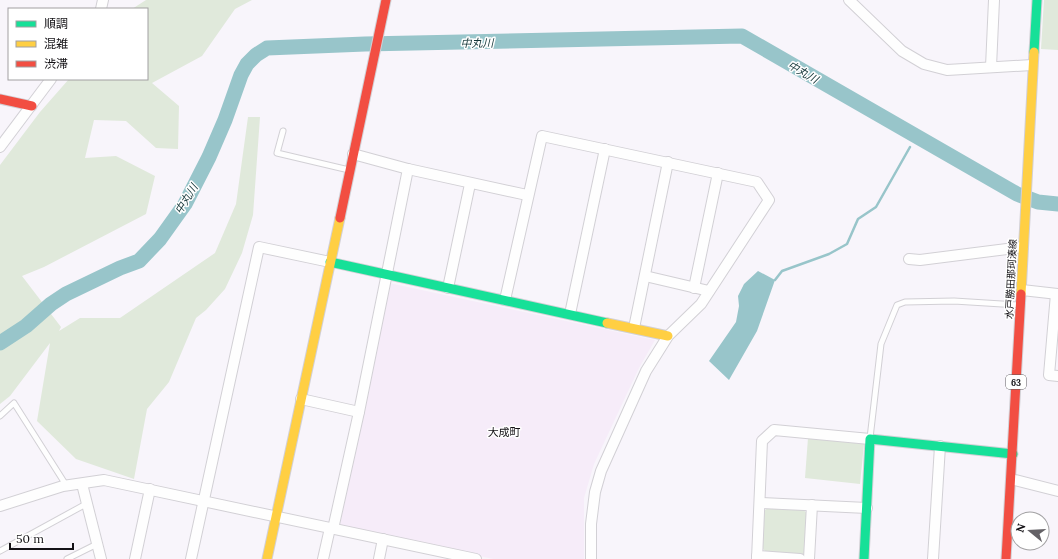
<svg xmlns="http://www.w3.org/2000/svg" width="1058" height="559" viewBox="0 0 1058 559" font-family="Lora,'Noto Sans JP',serif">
	<rect width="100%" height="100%" fill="#f8f5fb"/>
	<polygon fill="#f6ecf9" points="389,283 655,340 639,368 594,464 584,498 584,559 493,559 340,525"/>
	<g fill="#e0e9db">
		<polygon points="146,0 252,0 235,9 202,56 152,83 179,106 178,149 156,148 126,121 94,120 85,158 116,156 155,176 146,214 44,267 22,276 61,327 59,331 80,318 120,318 215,253 236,204 248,117 260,117 253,215 242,253 225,289 206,310 196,318 169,382 147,409 134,479 76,459 37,421 50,343 10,396 0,404 0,165 40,112 69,79 147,79 147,9 132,9"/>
		<polygon points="1044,0 1058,0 1058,50 1041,49"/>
		<polygon points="808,438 864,444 860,484 805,478"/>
		<polygon points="769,507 802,509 808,514 805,551 803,556 767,553 762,548 764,511"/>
	</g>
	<polygon fill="#98c5ca" points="758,271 775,280 757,331 729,380 709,361 736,322 739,306 738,296 744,284"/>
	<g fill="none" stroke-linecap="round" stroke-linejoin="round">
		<polyline stroke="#98c5ca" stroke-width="2.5" points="775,280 782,271 829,254 847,244 858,219 876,207 910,147"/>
		<polyline stroke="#98c5ca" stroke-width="15" points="0,343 26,326 51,304 66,294 120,268 139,261 160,239 185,204 209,157 225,120 241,75 247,64 256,55 267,48 365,44 742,36 1017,194 1038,202 1058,204"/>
		<defs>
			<g id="lane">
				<polyline points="283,131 277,153 349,170"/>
				<polyline points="0,416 14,403 66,485"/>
				<polyline points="870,438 881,344 897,305 905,302 954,301 1018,305"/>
				<polyline points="0,551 86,504"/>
				<polyline points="67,559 97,544"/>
			</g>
			<g id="street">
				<polyline points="849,0 902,51 924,64 947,70 1032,65"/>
				<polyline points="101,9 103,0"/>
				<polyline points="991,67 994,0"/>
				<polyline points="0,147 51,79"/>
				<polyline points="353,154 408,169 527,195"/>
				<polyline points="909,259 920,260 1023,247"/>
				<polyline points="645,276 709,291"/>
				<polyline points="448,288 470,184"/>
				<polyline points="694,288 718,173"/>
				<polyline points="1022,290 1058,294"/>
				<polyline points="1056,294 1049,375 1058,376"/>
				<polyline points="505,300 542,136 757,182 769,200 701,304 668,336 646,371 601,471 595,492 591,524 591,559"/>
				<polyline points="570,314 605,149"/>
				<polyline points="634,328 668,162"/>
				<polyline points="301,399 359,412"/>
				<polyline points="1011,479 1058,491"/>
				<polyline points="82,484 101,559"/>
				<polyline points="760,503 867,508"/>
				<polyline points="0,506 63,486 104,480 476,559"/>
				<polyline points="333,529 359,412 408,169"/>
				<polyline points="757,556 800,559"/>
				<polyline points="135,559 150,489"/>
				<polyline points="191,559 259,247 330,262"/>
				<polyline points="323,559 330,528"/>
				<polyline points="379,559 383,539"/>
				<polyline points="757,559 762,441 774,430 870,439"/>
				<polyline points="809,559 812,505"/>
				<polyline points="933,559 940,446"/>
			</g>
			<g id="fast">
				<polyline points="1034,52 1037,0"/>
				<polyline points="330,262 607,323"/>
				<polyline points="864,559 870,439 1013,454"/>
			</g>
			<g id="slow">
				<polyline points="1021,294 1034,52"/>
				<polyline points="607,323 668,336"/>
				<polyline points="267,559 340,218"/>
			</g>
			<g id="jam">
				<polyline points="0,99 32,106"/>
				<polyline points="340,218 386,0"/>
				<polyline points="1006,559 1021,294"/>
			</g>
		</defs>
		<use href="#lane" stroke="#d2d0d5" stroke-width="7"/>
		<use href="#street" stroke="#d2d0d5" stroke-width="12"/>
		<use href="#fast" stroke="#d2d0d5" stroke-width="11"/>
		<use href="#slow" stroke="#d2d0d5" stroke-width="11"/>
		<use href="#jam" stroke="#d2d0d5" stroke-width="11"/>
		<use href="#lane" stroke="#fefefe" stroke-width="5"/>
		<use href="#street" stroke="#fefefe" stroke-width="10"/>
		<use href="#fast" stroke="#16e098" stroke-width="9"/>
		<use href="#slow" stroke="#ffcf43" stroke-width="9"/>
		<use href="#jam" stroke="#f24e42" stroke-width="9"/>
	</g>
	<g text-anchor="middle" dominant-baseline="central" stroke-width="3" stroke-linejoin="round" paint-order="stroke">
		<rect fill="#fff" stroke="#5a595c" stroke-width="1" x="1006" y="375" width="20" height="14" rx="3"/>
		<g font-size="9" font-weight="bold" fill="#141216">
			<text x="1016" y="382">63</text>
		</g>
		<g font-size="10" fill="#141216" stroke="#fff">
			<text transform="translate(1011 279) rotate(-87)">水戸勝田那珂湊線</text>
		</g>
		<g font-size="11" font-style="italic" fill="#143638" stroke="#fff">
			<text transform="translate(477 43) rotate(-1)">中丸川</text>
			<text transform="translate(803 72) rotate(30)">中丸川</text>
			<text transform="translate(186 199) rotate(-58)">中丸川</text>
		</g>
		<g font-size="11" fill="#141216" stroke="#fff">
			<text x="504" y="432">大成町</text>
		</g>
	</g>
	<rect x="8" y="8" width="140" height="72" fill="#ffffff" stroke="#a1a0a2"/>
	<rect x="16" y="21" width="20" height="6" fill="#16e098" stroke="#a1a0a2"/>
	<text x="44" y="28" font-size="12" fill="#141216">順調</text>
	<rect x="16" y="41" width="20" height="6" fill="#ffcf43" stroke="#a1a0a2"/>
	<text x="44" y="48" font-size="12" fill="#141216">混雑</text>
	<rect x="16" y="61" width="20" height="6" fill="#f24e42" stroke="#a1a0a2"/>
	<text x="44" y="68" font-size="12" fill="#141216">渋滞</text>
	<g transform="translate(1030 531) rotate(288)"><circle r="19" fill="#ffffff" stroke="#a1a0a2"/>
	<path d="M0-3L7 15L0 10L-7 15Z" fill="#646166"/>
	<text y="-6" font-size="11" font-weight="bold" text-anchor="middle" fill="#141216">N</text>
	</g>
	<path d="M10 543v6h63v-6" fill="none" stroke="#141216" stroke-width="2"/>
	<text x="16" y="543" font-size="12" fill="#141216" stroke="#ffffff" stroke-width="3" paint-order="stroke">50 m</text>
</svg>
